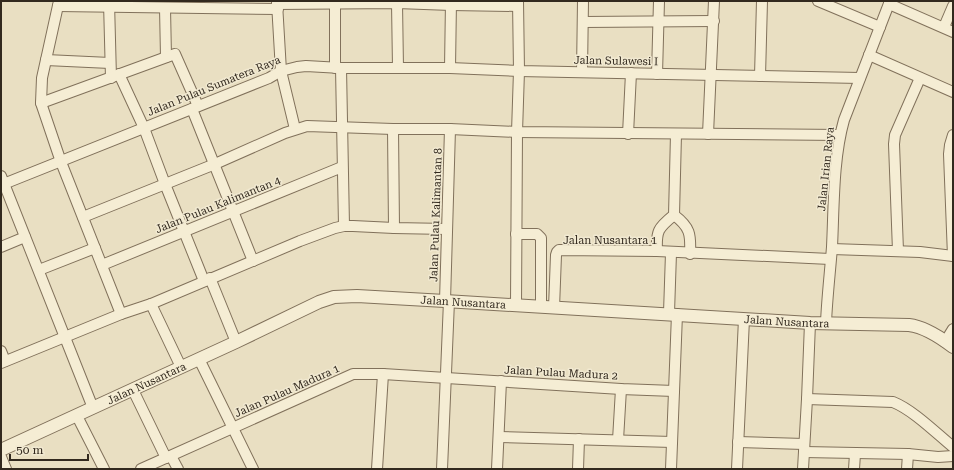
<svg xmlns="http://www.w3.org/2000/svg" width="954" height="470" viewBox="0 0 954 470" font-family="'Roboto Serif',serif">
	<rect width="100%" height="100%" fill="#e9dfc2"/>
	<g fill="none" stroke-linecap="round" stroke-linejoin="round">
		<defs>
			<g id="minor">
				<polyline points="59,1 42,78 41,103 61,162 121,314"/>
				<polyline points="335,1 335,68"/>
				<polyline points="818,1 880,27"/>
				<polyline points="109,2 111,78"/>
				<polyline points="277,3 281,71 295,129"/>
				<polyline points="397,3 398,68"/>
				<polyline points="277,4 397,3 451,5 518,6"/>
				<polyline points="889,4 953,32"/>
				<polyline points="58,6 278,9"/>
				<polyline points="165,8 166,57"/>
				<polyline points="583,22 714,21"/>
				<polyline points="944,27 953,6"/>
				<polyline points="869,55 953,92"/>
				<polyline points="46,60 110,63"/>
				<polyline points="341,68 344,226"/>
				<polyline points="450,68 451,1"/>
				<polyline points="582,72 583,1"/>
				<polyline points="119,74 144,128 165,184 204,281"/>
				<polyline points="657,74 659,1"/>
				<polyline points="760,76 762,1"/>
				<polyline points="41,103 175,54 198,106"/>
				<polyline points="192,109 253,261"/>
				<polyline points="393,129 394,228"/>
				<polyline points="628,134 631,73"/>
				<polyline points="708,134 714,1"/>
				<polyline points="1,176 93,408"/>
				<polyline points="1,185 269,78 281,71 297,67 306,66 341,68 450,68 519,71 860,78"/>
				<path d="M674,215C690,227 691,234 690,254"/>
				<polyline points="83,217 215,164 285,133 307,126 393,129 450,129 517,132 840,135"/>
				<polyline points="516,234 537,234 541,238 541,307"/>
				<polyline points="1,247 25,237"/>
				<polyline points="832,249 920,252 953,256"/>
				<path d="M657,251C656,231 658,228 674,215L676,134"/>
				<polyline points="898,251 894,144 895,135 920,78"/>
				<polyline points="953,256 949,154 950,145 953,135"/>
				<polyline points="102,265 342,167"/>
				<polyline points="39,270 95,248"/>
				<polyline points="210,278 236,342"/>
				<polyline points="445,301 450,129"/>
				<polyline points="151,304 181,367"/>
				<polyline points="516,305 517,132 519,71 518,1"/>
				<polyline points="554,308 556,255 557,252 559,250 657,251 830,259"/>
				<polyline points="669,313 671,253"/>
				<path d="M826,323C827,298 830,273 832,247C834,206 833,159 844,120L890,1"/>
				<polyline points="945,342 953,329"/>
				<polyline points="1,351 5,361"/>
				<polyline points="199,359 253,469"/>
				<polyline points="1,363 121,314 151,304 300,241 335,228 344,226 353,226 394,228 447,229"/>
				<polyline points="133,390 166,458"/>
				<path d="M807,399L893,402C913,410 936,433 953,447"/>
				<polyline points="77,416 104,469"/>
				<polyline points="499,437 672,442"/>
				<polyline points="618,440 621,389"/>
				<polyline points="738,442 804,444"/>
				<polyline points="804,452 908,454 938,457 953,456"/>
				<polyline points="171,456 178,469"/>
				<polyline points="1,457 6,469"/>
				<polyline points="141,469 353,374 383,374 621,389 674,391"/>
				<polyline points="377,469 383,374"/>
				<polyline points="442,469 449,301"/>
				<polyline points="497,469 501,381"/>
				<polyline points="578,469 579,439"/>
				<polyline points="671,469 677,314"/>
				<polyline points="737,469 744,319"/>
				<polyline points="803,469 807,399 810,323"/>
				<polyline points="854,469 855,454"/>
				<polyline points="907,469 908,454"/>
			</g>
			<g id="tertiary">
				<path id="s1" d="M1,450L236,342L319,302L334,297L357,296L445,301L810,323L909,325C925,327 940,337 953,347"/>
			</g>
		</defs>
		<use href="#minor" stroke="#81715b" stroke-width="12"/>
		<use href="#tertiary" stroke="#81715b" stroke-width="14"/>
		<use href="#minor" stroke="#f5edd4" stroke-width="10"/>
		<use href="#tertiary" stroke="#f5edd4" stroke-width="12"/>
	</g>
	<g text-anchor="middle" dominant-baseline="central" stroke-width="3" stroke-linejoin="round" paint-order="stroke">
		<g font-size="11" fill="#32291e" stroke="#f1e9d1">
			<text transform="translate(616 61) rotate(1)">Jalan Sulawesi I</text>
			<text transform="translate(214 86) rotate(-22)">Jalan Pulau Sumatera Raya</text>
			<text transform="translate(826 169) rotate(-84)">Jalan Irian Raya</text>
			<text transform="translate(218 205) rotate(-22)">Jalan Pulau Kalimantan 4</text>
			<text transform="translate(436 215) rotate(-88)">Jalan Pulau Kalimantan 8</text>
			<text x="610" y="240">Jalan Nusantara 1</text>
			<text stroke="none"><textPath href="#s1" startOffset="496">Jalan Nusantara</textPath></text>
			<text stroke="none"><textPath href="#s1" startOffset="820">Jalan Nusantara</textPath></text>
			<text transform="translate(561 373) rotate(3)">Jalan Pulau Madura 2</text>
			<text stroke="none"><textPath href="#s1" startOffset="160">Jalan Nusantara</textPath></text>
			<text transform="translate(287 391) rotate(-24)">Jalan Pulau Madura 1</text>
		</g>
	</g>
	<rect width="954" height="470" fill="none" stroke="#32291e" stroke-width="4"/>
	<path d="M10 454v6h78v-6" fill="none" stroke="#32291e" stroke-width="2"/>
	<text x="16" y="454" font-size="12" fill="#32291e" stroke="#f1e9d1" stroke-width="3" paint-order="stroke">50 m</text>
</svg>
